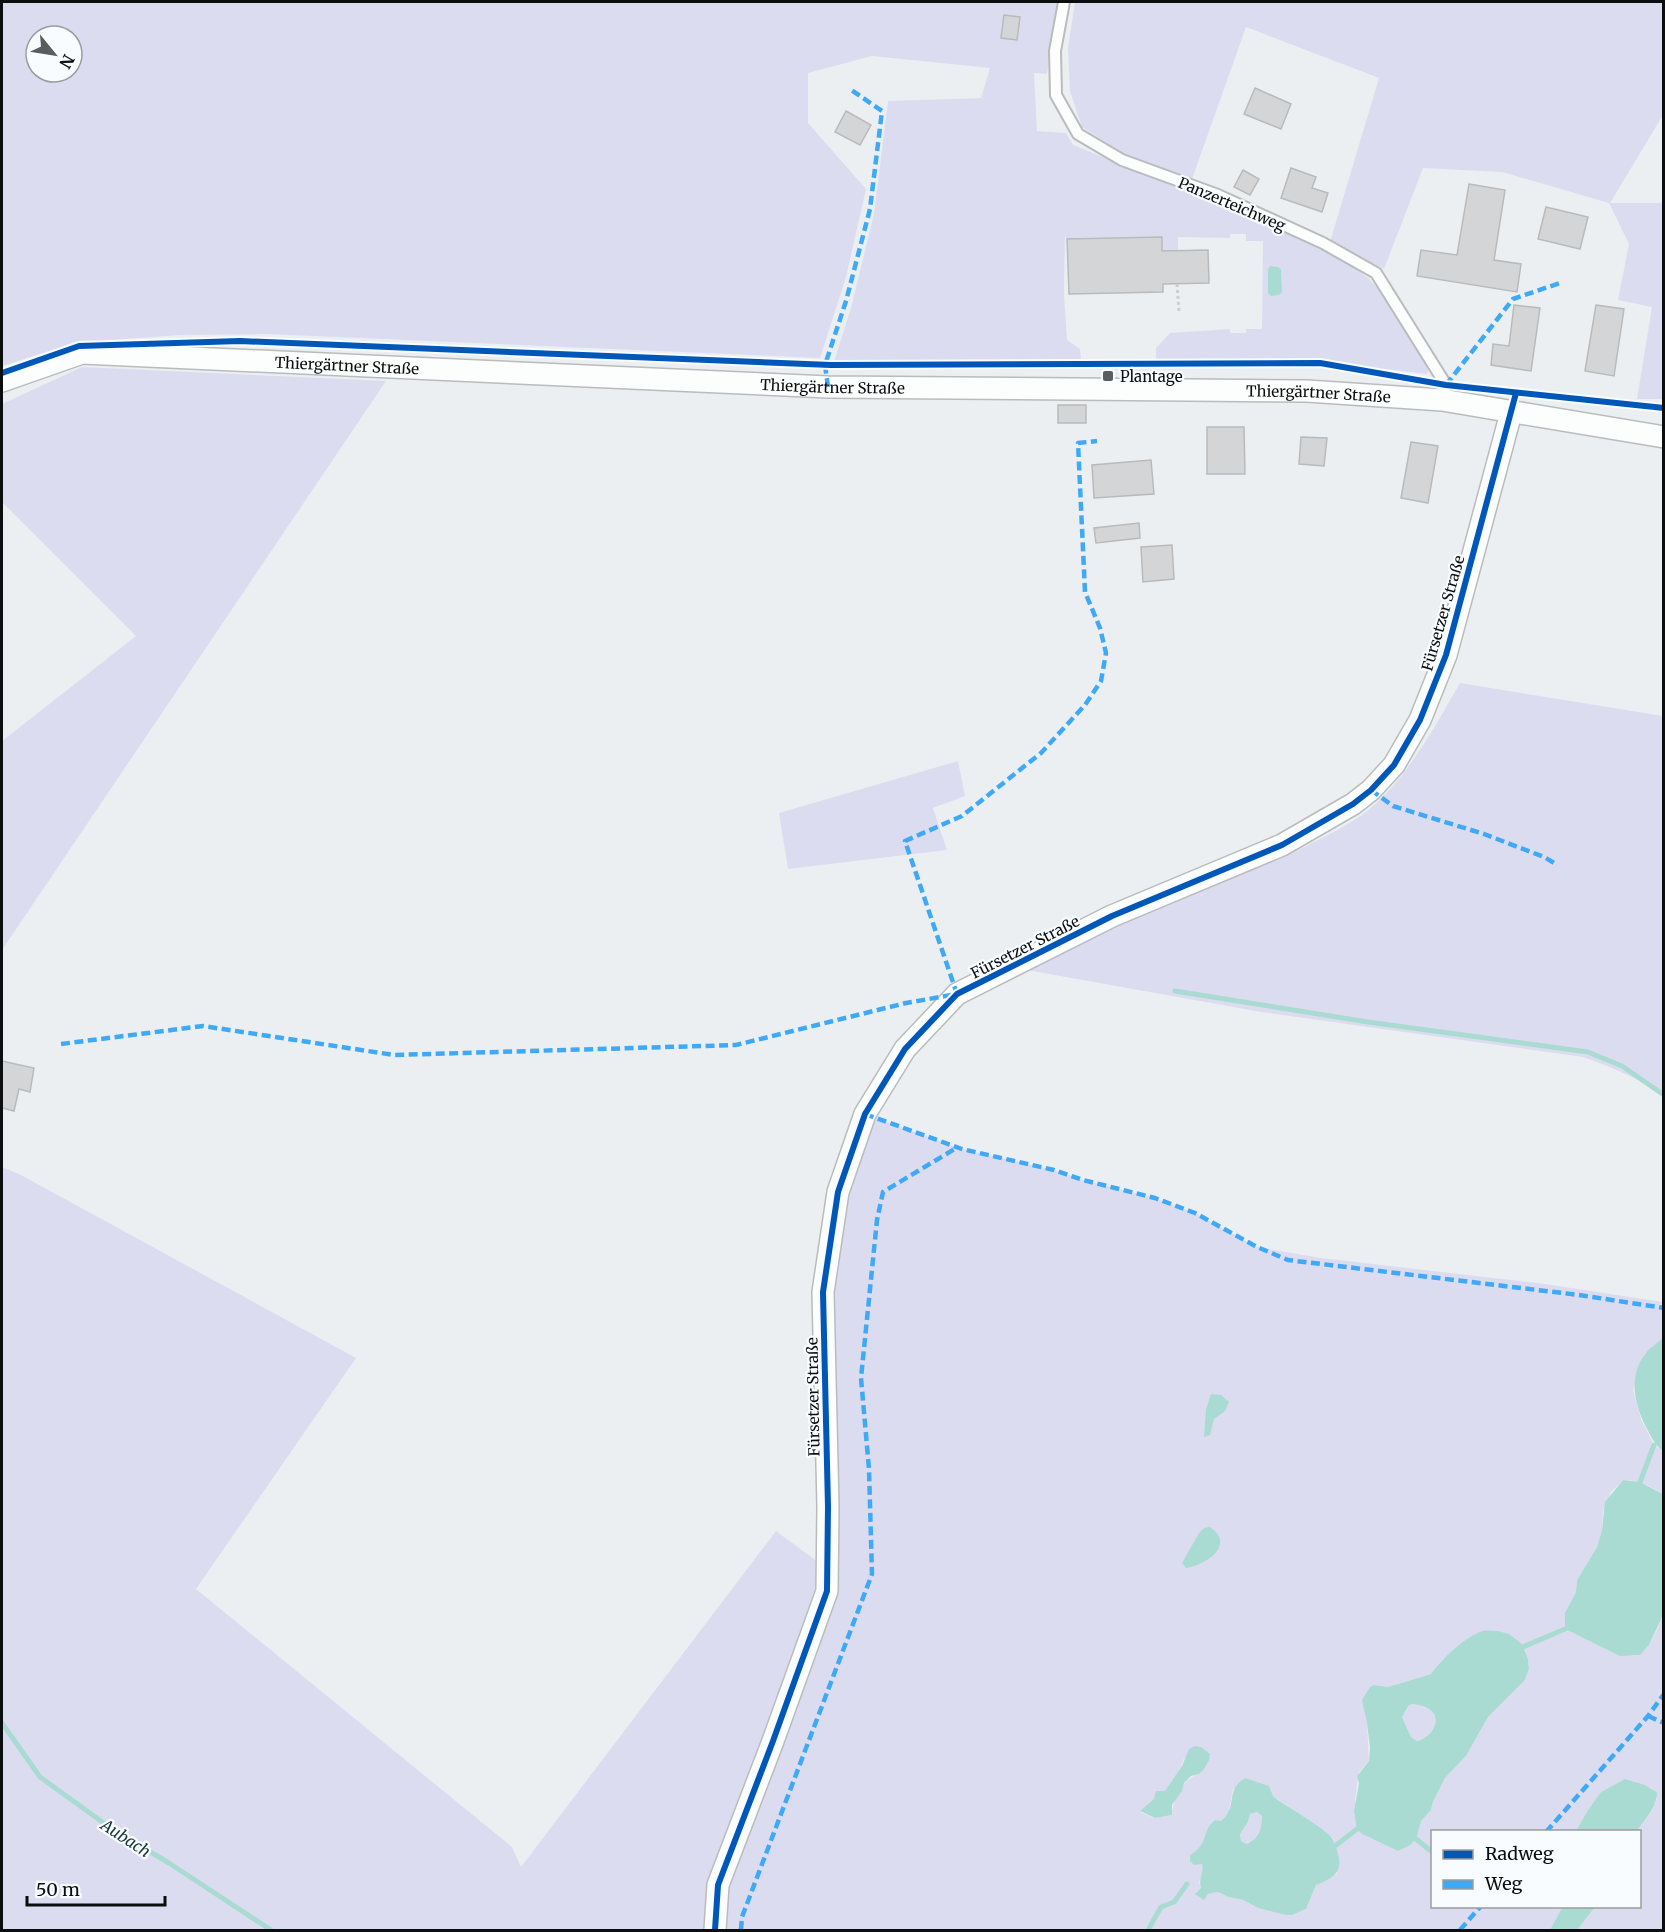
<svg xmlns="http://www.w3.org/2000/svg" width="1665" height="1932" viewBox="0 0 1665 1932" font-family="Merriweather,serif">
	<rect width="100%" height="100%" fill="#eceff1"/>
	<g fill="#dcdcf1" fill-rule="evenodd">
		<path d="M2,2H1059L1047,74L1034,73L1037,131L1066,133L1073,145L1281,229L1349,263L1369,279L1386,297L1429,366L1427,374L1311,360L1268,359L1156,362V348L1170,333L1230,329V333H1246V329H1262L1263,241H1246V234H1230V238L1178,237V251H1162L1161,237L1067,239L1065,236L1064,294L1067,340L1080,349L1081,359L834,362L851,308L874,214L888,101L981,98L990,68L872,56L808,73V123L866,189L846,277L820,358L267,334L179,335L75,343L2,366ZM36,36H72V72H36Z"/>
		<polygon points="1075,2 1663,2 1663,115 1610,203 1663,203 1663,399 1637,399 1652,307 1618,300 1629,244 1609,203 1502,172 1423,168 1384,269 1330,242 1379,78 1246,27 1191,182 1126,155 1082,127 1070,91 1068,48"/>
		<polygon points="82,367 386,381 2,950 2,741 136,636 2,502 2,404"/>
		<path d="M1460,683L1663,716V1095C1639,1078 1611,1067 1583,1057L1261,1012L1010,967L1282,845L1289,855C1311,843 1342,829 1362,815C1404,784 1434,728 1460,683Z"/>
		<polygon points="958,761 965,796 933,808 947,850 788,869 779,813"/>
		<path d="M865,1114L962,1149L1054,1170L1083,1180L1155,1198L1195,1213L1257,1247L1321,1258L1545,1284L1663,1302V1338L1645,1354L1633,1390L1641,1419L1654,1445L1663,1451V1494C1651,1486 1638,1480 1623,1480L1611,1492L1603,1512L1602,1530L1597,1547L1577,1580L1576,1592L1565,1613V1629L1593,1642L1634,1656C1650,1653 1657,1629 1663,1615V1930H1577L1595,1907L1640,1906V1832L1637,1831L1652,1811L1657,1799L1652,1788L1625,1779L1601,1792L1576,1831L1432,1832V1906L1563,1907L1550,1930H715L718,1885L827,1591L823,1292ZM1469,1640L1522,1644L1528,1659L1529,1669L1525,1680L1488,1717L1466,1756L1445,1778L1433,1802L1431,1810L1421,1821L1409,1846L1398,1851L1362,1834L1355,1800L1359,1772L1369,1761L1367,1723L1374,1685L1388,1687L1431,1674C1440,1660 1454,1648 1469,1640ZM1184,1758L1199,1774C1184,1777 1172,1801 1172,1815L1154,1818L1140,1812C1147,1803 1156,1800 1164,1792C1172,1785 1181,1769 1184,1758ZM1233,1789L1273,1796L1333,1838L1335,1846L1337,1874L1316,1885L1306,1909L1292,1915L1258,1908L1243,1900L1228,1897L1218,1892L1208,1894L1204,1899L1196,1894L1201,1888L1199,1882L1204,1873L1202,1864L1190,1861V1855C1210,1843 1201,1830 1215,1820L1221,1821L1228,1816Z"/>
		<polygon points="2,1167 21,1175 356,1358 196,1589 512,1847 521,1867 776,1531 822,1565 710,1930 2,1930"/>
		<path d="M1415,1704C1419,1705 1425,1706 1429,1709C1444,1719 1431,1738 1417,1741L1411,1737L1402,1717L1409,1705Z"/>
		<path d="M1257,1812L1262,1816C1261,1830 1260,1837 1247,1844L1241,1841L1240,1834L1248,1822L1250,1814Z"/>
	</g>
	<g fill="#aadbd2" fill-rule="evenodd">
		<polygon points="1270,266 1278,267 1281,269 1282,292 1279,295 1271,296 1268,293 1268,269"/>
		<path d="M1663,1338V1451C1654,1444 1652,1438 1647,1429C1635,1406 1627,1376 1646,1353C1650,1347 1658,1343 1663,1338Z"/>
		<polygon points="1211,1394 1221,1395 1229,1402 1225,1411 1214,1419 1210,1435 1204,1437 1206,1409"/>
		<polygon points="1623,1480 1640,1482 1663,1494 1663,1615 1649,1645 1640,1655 1620,1656 1565,1629 1565,1613 1576,1592 1577,1580 1597,1547 1602,1530 1605,1502"/>
		<path d="M1210,1527C1236,1545 1206,1565 1186,1568L1182,1563L1199,1533L1204,1528Z"/>
		<path d="M1498,1631L1509,1634L1522,1644L1528,1659L1529,1669L1525,1680L1488,1717L1466,1756L1445,1778L1433,1802L1431,1810L1421,1821L1416,1839L1409,1846L1398,1851L1362,1834L1357,1829L1354,1811L1359,1783L1357,1776L1369,1761L1370,1748L1367,1723L1362,1700L1370,1687L1374,1685L1388,1687L1431,1674C1440,1660 1467,1635 1483,1631C1488,1630 1493,1631 1498,1631ZM1414,1704C1418,1705 1425,1706 1429,1709C1444,1719 1431,1738 1417,1741L1411,1737L1402,1717L1409,1705Z"/>
		<polygon points="1195,1746 1201,1747 1210,1754 1209,1760 1204,1769 1199,1774 1191,1776 1184,1783 1182,1791 1172,1805 1172,1815 1155,1818 1140,1811 1154,1799 1156,1791 1165,1791 1182,1766 1189,1749"/>
		<path d="M1245,1778L1269,1786L1273,1796L1278,1800C1291,1809 1324,1828 1332,1838C1333,1839 1335,1846 1336,1847C1344,1869 1338,1877 1316,1885L1306,1909L1292,1915H1286L1258,1908L1243,1900L1228,1897L1218,1892L1208,1894L1204,1900L1195,1894L1201,1888C1198,1879 1204,1873 1202,1864L1194,1865L1190,1861V1855C1210,1843 1201,1830 1215,1820L1221,1821C1239,1806 1224,1791 1245,1778ZM1257,1812L1262,1816C1261,1830 1260,1837 1247,1844L1241,1841L1240,1834L1248,1822L1250,1814Z"/>
		<path d="M1625,1779L1645,1785L1657,1792C1657,1808 1645,1819 1637,1831H1576L1588,1810L1601,1792Z"/>
		<polygon points="1563,1906 1595,1906 1595,1907 1577,1930 1550,1930"/>
	</g>
	<g fill="none" stroke-linecap="round" stroke-linejoin="round">
		<g stroke="#aadbd2" stroke-width="5">
			<polyline points="1175,991 1368,1022 1588,1052 1622,1066 1664,1095"/>
			<polyline points="1640,1482 1654,1445"/>
			<polyline points="1523,1647 1565,1629"/>
			<polyline points="2,1723 40,1777 112,1829 169,1863 271,1930"/>
			<polyline points="1416,1839 1432,1852"/>
			<polyline points="1335,1846 1357,1829"/>
			<polyline points="1148,1930 1161,1907 1174,1902 1187,1884"/>
		</g>
	</g>
	<g fill="#d3d5d6" stroke="#b8babc" stroke-width="1.5">
		<polygon points="1004,15 1020,17 1017,40 1001,38"/>
		<polygon points="1255,88 1291,104 1281,129 1244,114"/>
		<polygon points="846,111 871,125 860,145 835,132"/>
		<polygon points="1291,168 1316,177 1312,188 1328,193 1322,212 1281,198"/>
		<polygon points="1243,170 1259,179 1250,195 1234,187"/>
		<polygon points="1469,184 1505,190 1494,260 1521,264 1517,292 1417,276 1421,250 1457,255"/>
		<polygon points="1546,207 1588,217 1580,249 1538,239"/>
		<polygon points="1162,237 1162,251 1208,250 1209,283 1163,284 1163,292 1069,294 1067,239"/>
		<polygon points="1514,305 1540,308 1531,371 1491,365 1493,344 1509,346"/>
		<polygon points="1596,305 1624,309 1614,376 1585,371"/>
		<rect x="1058" y="405" width="28" height="18"/>
		<polygon points="1207,427 1244,427 1245,474 1207,474"/>
		<polygon points="1301,437 1327,438 1324,466 1299,464"/>
		<polygon points="1411,442 1438,446 1428,503 1401,498"/>
		<polygon points="1151,460 1154,494 1094,498 1092,465"/>
		<polygon points="1139,523 1140,538 1096,543 1094,528"/>
		<polygon points="1172,545 1174,579 1143,582 1141,547"/>
		<polygon points="2,1061 34,1068 30,1092 19,1089 14,1111 2,1108"/>
	</g>
	<g fill="none" stroke-linecap="round" stroke-linejoin="round">
		<defs>
			<polyline id="service" points="1064,2 1055,51 1056,95 1078,134 1122,160 1218,195 1323,243 1376,273 1446,385 1442,400"/>
			<g id="minor">
				<path id="s1" d="M2,381L82,353L828,387L1307,391L1442,400L1664,437"/>
				<polyline points="715,1930 718,1885 773,1741 827,1591 828,1507 823,1292 838,1192 865,1114 905,1049 957,994 1112,916 1282,845 1353,804 1371,790 1394,765 1420,720 1446,655 1511,413"/>
			</g>
		</defs>
		<use href="#service" stroke="#b9bbbc" stroke-width="14"/>
		<use href="#minor" stroke="#b9bbbc" stroke-width="24"/>
		<polyline stroke="#cdcdcd" stroke-width="3" stroke-dasharray="3 3" stroke-linecap="butt" points="1177,284 1179,311"/>
		<use href="#service" stroke="#fcfdfd" stroke-width="10"/>
		<use href="#minor" stroke="#fcfdfd" stroke-width="21"/>
		<g stroke="#3fa9f5" stroke-width="4.5" stroke-dasharray="9 4.5" stroke-linecap="butt">
			<polyline points="1446,385 1513,299 1563,282"/>
			<polyline points="828,387 825,365 846,301 870,209 882,111 850,89"/>
			<polyline points="1371,790 1393,806 1484,834 1544,857 1556,864"/>
			<polyline points="61,1044 203,1026 394,1055 736,1045 906,1003 957,994 905,841 962,816 1041,753 1085,705 1101,681 1106,653 1100,628 1085,592 1078,443 1097,441"/>
			<polyline points="865,1114 962,1149 1054,1170 1083,1180 1155,1198 1195,1213 1257,1247 1288,1260 1579,1295 1664,1308"/>
			<polyline points="1648,1716 1664,1723"/>
			<polyline points="1546,1832 1648,1716 1664,1694"/>
			<polyline points="741,1930 742,1917 872,1574 869,1469 861,1378 877,1220 883,1192 958,1147"/>
			<polyline points="1460,1930 1481,1906"/>
		</g>
		<defs>
			<g id="cycleway">
				<polyline points="2,373 79,346 240,341 831,365 1320,363 1446,385 1664,408"/>
				<polyline points="715,1930 718,1885 773,1741 827,1591 828,1507 823,1292 838,1192 865,1114 905,1049 957,994 1112,916 1282,845 1353,804 1371,790 1394,765 1420,720 1446,655 1516,393"/>
			</g>
		</defs>
		<use href="#cycleway" stroke="#f9fcfe" stroke-width="10"/>
		<use href="#cycleway" stroke="#0057b8" stroke-width="6"/>
	</g>
	<rect fill="#5a5c5d" stroke="#f9fcfe" stroke-width="2" x="1102" y="370" width="12" height="12" rx="3"/>
	<g text-anchor="middle" dominant-baseline="central" stroke-width="4.5" stroke-linejoin="round" paint-order="stroke">
		<g font-size="15" fill="#0b0d0e" stroke="#f9fcfe">
			<text transform="translate(1232 204) rotate(23)">Panzerteichweg</text>
			<text stroke="none"><textPath href="#s1" startOffset="350">Thiergärtner Straße</textPath></text>
			<text stroke="none"><textPath href="#s1" startOffset="836">Thiergärtner Straße</textPath></text>
			<text stroke="none"><textPath href="#s1" startOffset="1322">Thiergärtner Straße</textPath></text>
			<text transform="translate(1443 613) rotate(-74)">Fürsetzer Straße</text>
			<text transform="translate(1025 947) rotate(-27)">Fürsetzer Straße</text>
			<text transform="translate(813 1397) rotate(-91)">Fürsetzer Straße</text>
		</g>
		<g font-size="15" fill="#0b0d0e" stroke="#f9fcfe" text-anchor="start">
			<text x="1120" y="376">Plantage</text>
		</g>
		<g font-size="16" font-style="italic" fill="#163832" stroke="#f9fcfe">
			<text transform="translate(126 1838) rotate(33)">Aubach</text>
		</g>
	</g>
	<rect width="1665" height="1932" fill="none" stroke="#0b0d0e" stroke-width="6"/>
	<rect x="1431" y="1830" width="210" height="78" fill="#f9fcfe" stroke="#9a9c9e" stroke-width="1.5"/>
	<rect x="1443" y="1850" width="30" height="9" fill="#0057b8" stroke="#9a9c9e" stroke-width="1.5"/>
	<text x="1485" y="1860" font-size="18" fill="#0b0d0e">Radweg</text>
	<rect x="1443" y="1880" width="30" height="9" fill="#3fa9f5" stroke="#9a9c9e" stroke-width="1.5"/>
	<text x="1485" y="1890" font-size="18" fill="#0b0d0e">Weg</text>
	<g transform="translate(54 54) rotate(120)"><circle r="28" fill="#f9fcfe" stroke="#9a9c9e" stroke-width="1.5"/>
	<path d="M0-4.5L10 22L0 15L-10 22Z" fill="#5a5c5d"/>
	<text y="-9" font-size="16" font-weight="bold" text-anchor="middle" fill="#0b0d0e">N</text>
	</g>
	<path d="M27 1896v9h138v-9" fill="none" stroke="#0b0d0e" stroke-width="3"/>
	<text x="36" y="1896" font-size="18" fill="#0b0d0e" stroke="#f9fcfe" stroke-width="4.5" paint-order="stroke">50 m</text>
</svg>
